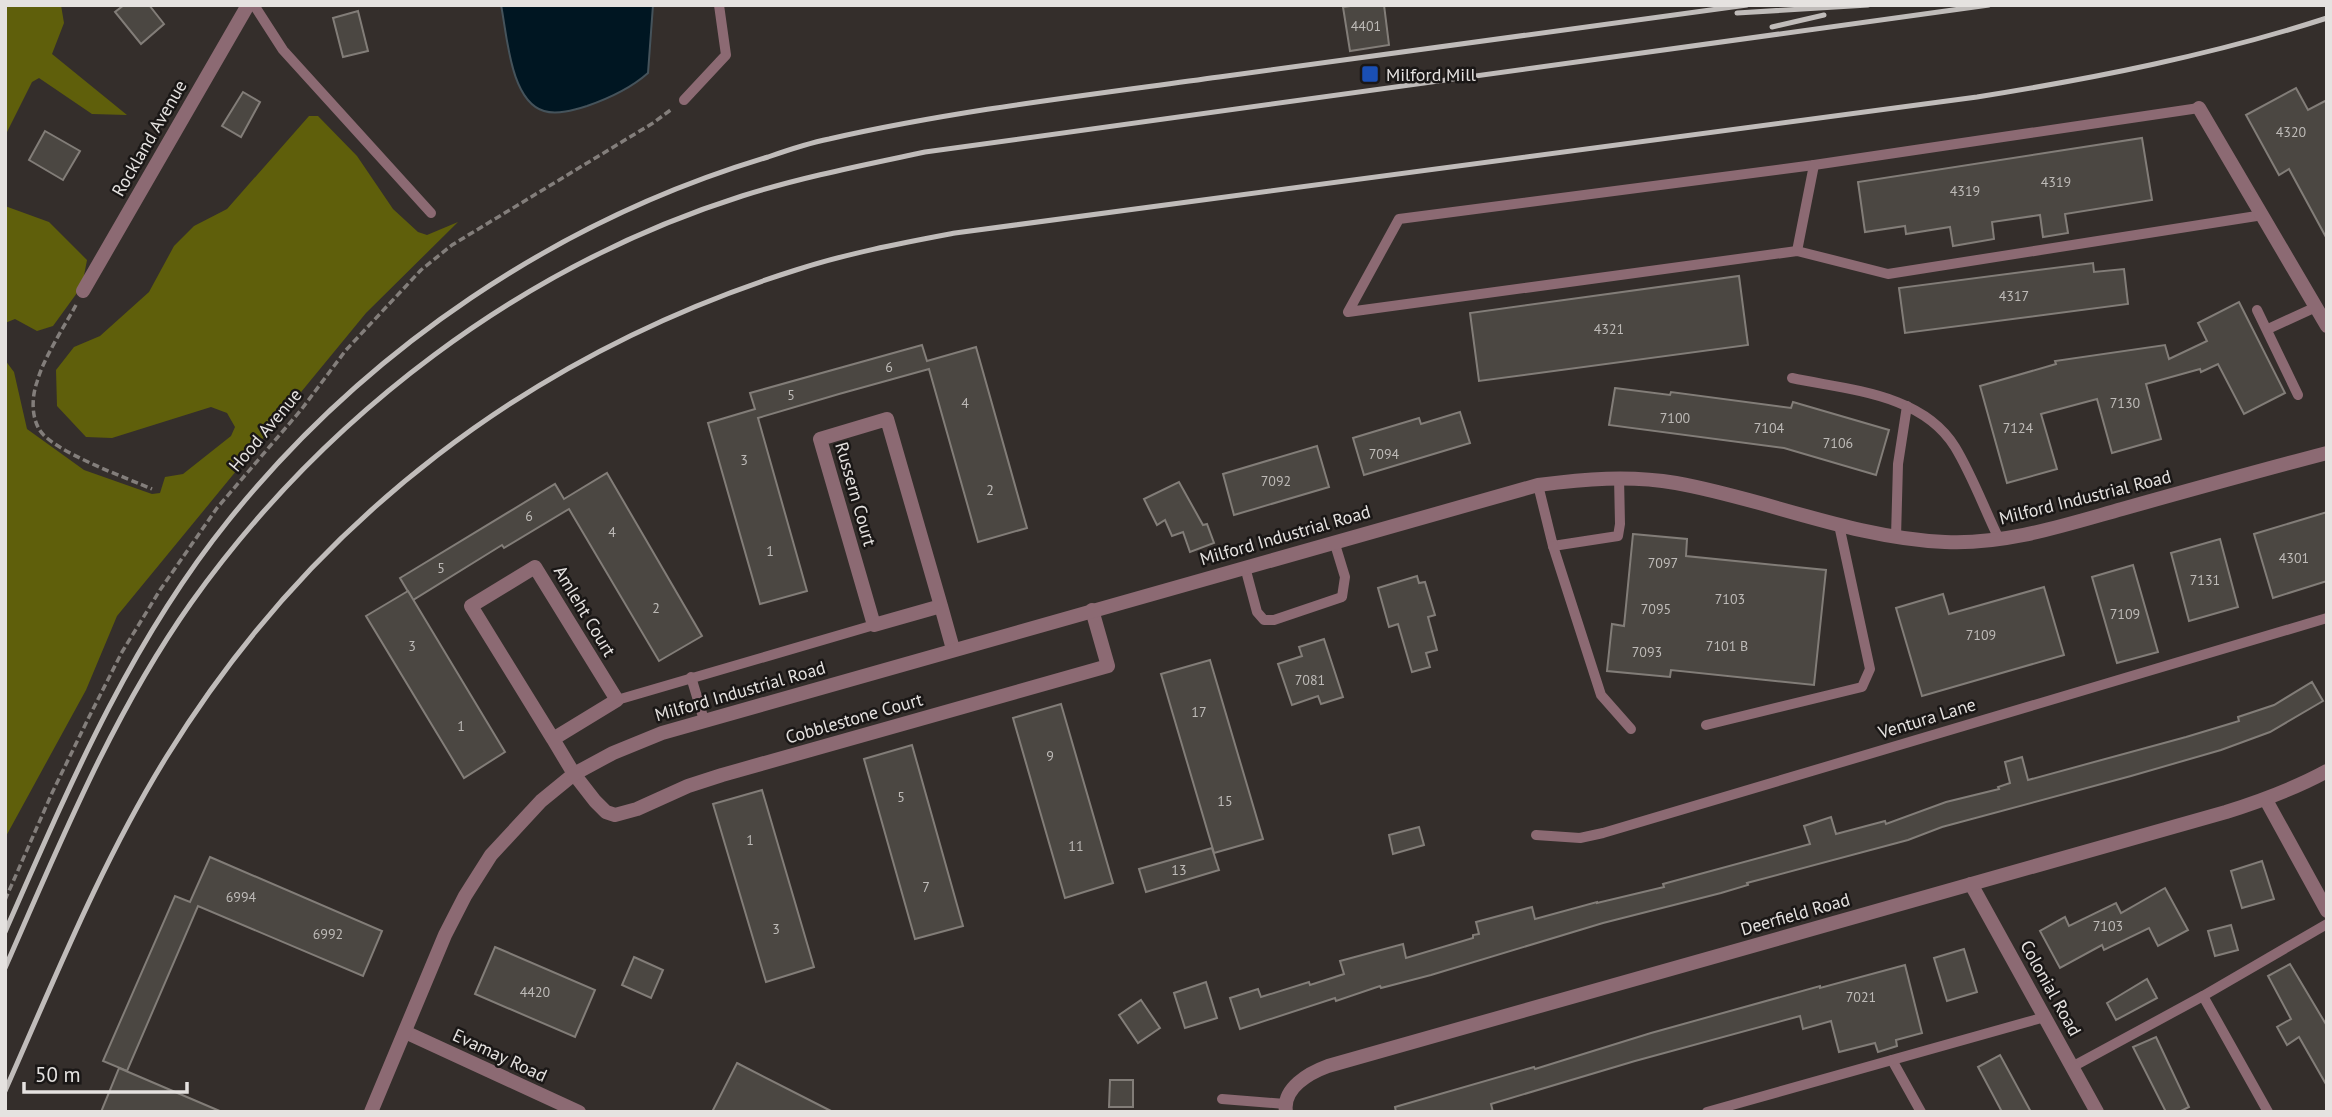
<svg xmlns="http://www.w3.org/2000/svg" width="2332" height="1117" viewBox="0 0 2332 1117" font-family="'PT Sans',sans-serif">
	<rect width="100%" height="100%" fill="#342e2b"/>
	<g fill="#5f5f0b">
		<polygon points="5,5 61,5 64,23 52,54 127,115 92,114 39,78 32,82 5,136"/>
		<polygon points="309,116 318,116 357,156 393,209 418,232 427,235 458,222 366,313 117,616 86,690 5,838 5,360 14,372 27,429 84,470 152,494 160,493 165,477 183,474 231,436 235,427 227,413 211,407 112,438 86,437 57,406 56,370 74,347 100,336 149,292 174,246 194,226 227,209"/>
		<polygon points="5,206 49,222 87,260 82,286 53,326 37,331 15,319 5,323"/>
	</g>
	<path fill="#001622" stroke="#45535b" stroke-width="2" d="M501,5H653L648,73C630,89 610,98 587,106C574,110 557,115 544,111C510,101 507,34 501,5Z"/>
	<g fill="#4b4742" stroke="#827d78" stroke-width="2">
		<polygon points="124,5 149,5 164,24 141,44 115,12"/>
		<polygon points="1358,5 1384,5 1389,45 1350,51 1343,7"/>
		<polygon points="358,11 368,51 343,57 333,18"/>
		<polygon points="2296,88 2308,110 2327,100 2327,239 2289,169 2279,175 2246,115"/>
		<polygon points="243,92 260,102 241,137 222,126"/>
		<polygon points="45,131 80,151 63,180 29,160"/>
		<polygon points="2142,138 2152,200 2065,214 2068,233 2043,237 2040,215 1992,222 1994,239 1953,246 1950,227 1906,234 1905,226 1865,232 1858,182"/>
		<polygon points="2093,263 2094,272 2124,269 2128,304 1905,333 1899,288"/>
		<polygon points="1739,276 1748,345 1479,381 1470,313"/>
		<polygon points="2239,302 2285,393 2244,414 2218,364 2201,372 2200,369 2146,384 2161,439 2112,453 2097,399 2041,414 2057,469 2007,483 1980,386 2056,364 2055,361 2165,345 2169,359 2207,341 2198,323"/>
		<polygon points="922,345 927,361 976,347 1027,528 978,542 929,369 839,394 758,418 807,591 760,604 708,423 755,409 750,393"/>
		<polygon points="1615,388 1670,395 1671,392 1791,408 1793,402 1889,430 1876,475 1784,448 1609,425"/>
		<polygon points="1460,412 1470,443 1364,475 1353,438 1419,418 1421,424"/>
		<polygon points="1317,446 1329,487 1234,515 1223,474"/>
		<polygon points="607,473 702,636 659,661 569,509 504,548 502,545 413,600 400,578 555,484 564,499"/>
		<polygon points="1179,482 1203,525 1207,524 1214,543 1190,552 1183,532 1172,536 1165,520 1157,525 1144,499"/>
		<polygon points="2327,512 2327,581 2273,598 2254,534"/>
		<polygon points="1633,534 1687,539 1686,556 1826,570 1814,685 1671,670 1670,677 1607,671 1612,624 1624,626"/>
		<polygon points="2220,539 2238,607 2189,621 2171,553"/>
		<polygon points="2133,565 2158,652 2117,663 2092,577"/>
		<polygon points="1417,576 1419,583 1425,582 1435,615 1428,617 1437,650 1426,653 1430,667 1412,672 1398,624 1389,627 1378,588"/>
		<polygon points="2044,587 2064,655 1922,696 1896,608 1943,594 1949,614"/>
		<polygon points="408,591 505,752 464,778 366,616"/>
		<polygon points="1324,639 1343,697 1321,704 1318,696 1292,705 1278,664 1302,656 1299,647"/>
		<polygon points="1210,660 1263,839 1214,853 1161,674"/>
		<polygon points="2312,682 2323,701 2270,732 2221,750 2131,776 1942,827 1908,840 1747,883 1748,885 1721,893 1603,923 1431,975 1381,988 1380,986 1336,1001 1335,998 1240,1029 1230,998 1258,989 1261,997 1309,982 1310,985 1344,974 1340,961 1403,944 1406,958 1473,938 1473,935 1479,934 1476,922 1532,907 1535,919 1597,902 1597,903 1664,887 1663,884 1810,844 1804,826 1831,817 1836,834 1885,821 1886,824 1946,802 1999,789 1998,787 2010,783 2005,762 2022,757 2028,780 2186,737 2239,721 2238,717 2274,705"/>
		<polygon points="1061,704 1113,883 1065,898 1013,718"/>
		<polygon points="912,745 963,926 915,939 864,759"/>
		<polygon points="762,790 814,967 766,982 713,804"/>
		<polygon points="1419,827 1424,845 1393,854 1389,835"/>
		<polygon points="1212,848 1219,870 1146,892 1139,869"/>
		<polygon points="210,857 382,931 363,976 198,906 127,1071 103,1061 175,896 190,902"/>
		<polygon points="2262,861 2274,899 2242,908 2231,871"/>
		<polygon points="2165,888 2188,930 2158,946 2149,928 2104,950 2102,945 2060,968 2040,931 2065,917 2069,926 2116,903 2121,913"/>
		<polygon points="2231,925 2238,950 2215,956 2208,931"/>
		<polygon points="495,947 595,990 575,1037 475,994"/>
		<polygon points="1964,949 1977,992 1947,1001 1934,958"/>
		<polygon points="634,957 663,970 651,998 622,985"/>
		<polygon points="2290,964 2327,1026 2327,1086 2299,1037 2287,1045 2277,1027 2291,1019 2268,976"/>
		<polygon points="1905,965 1922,1033 1896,1040 1897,1046 1878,1052 1875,1043 1839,1052 1831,1021 1803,1029 1800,1016 1635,1061 1491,1104 1493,1112 1396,1112 1395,1107 1534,1067 1535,1069 1651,1033 1820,986 1820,988"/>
		<polygon points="2147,979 2157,998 2116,1020 2107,1003"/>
		<polygon points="1206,982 1217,1018 1185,1028 1174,993"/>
		<polygon points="1141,1000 1160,1028 1138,1043 1119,1015"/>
		<polygon points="2156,1037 2189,1107 2179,1112 2166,1112 2133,1047"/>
		<polygon points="2000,1055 2031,1112 2002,1112 1978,1067"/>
		<polygon points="737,1063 833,1112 712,1112"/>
		<polygon points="119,1068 222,1112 101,1112"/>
		<polygon points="1110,1080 1133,1080 1133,1107 1109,1107"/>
	</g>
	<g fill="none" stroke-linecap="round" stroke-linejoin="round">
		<g stroke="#837e7b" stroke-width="3.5" stroke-dasharray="7 3.5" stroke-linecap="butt">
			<path d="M76,305C64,327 43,359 37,382C32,396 31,415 39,429C51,451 127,478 152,489"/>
			<polyline points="5,900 52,793 89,717 122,652 160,590 217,508 301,410 346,350 421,270 452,245 653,123 672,109"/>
		</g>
		<g stroke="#8c6a73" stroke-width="10">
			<polyline points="254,5 283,50 431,213"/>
			<polyline points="684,100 726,55 719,5"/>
			<polyline points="1814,165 1399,219 1348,312 1797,251 1888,274 2263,215"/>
			<polyline points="1797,251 1814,165 2199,108"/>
			<polyline points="2257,310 2298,395"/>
			<polyline points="2268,329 2316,307"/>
			<path d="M1792,378C1847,390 1922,393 1955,447C1972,475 1984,508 1999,539"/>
			<polyline points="1538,485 1553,546 1618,536 1620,524 1619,477"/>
			<polyline points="1896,537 1898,464 1907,406"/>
			<polyline points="1553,546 1601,695 1631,729"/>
			<polyline points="1245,567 1257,612 1264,620 1274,620 1342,597 1345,577 1334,541"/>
			<polyline points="691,677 704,720"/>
			<polyline points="617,700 874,625"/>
			<polyline points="1706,725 1862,687 1870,669 1839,525"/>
			<polyline points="1536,835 1580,838 1603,833 2327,618"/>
			<polyline points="2203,996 2268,1112"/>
			<polyline points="1892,1060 1921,1112"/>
			<polyline points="2072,1067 2203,996 2327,924"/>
			<polyline points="1222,1099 1285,1104"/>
			<polyline points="1707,1112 2045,1017"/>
		</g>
		<g stroke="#8c6a73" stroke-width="14">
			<polyline points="2199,108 2327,326"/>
			<polyline points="83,291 248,5"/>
			<polyline points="941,606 887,419 820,439 874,625 941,606 953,649"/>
			<polyline points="553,739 471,606 535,567 617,700 553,739 574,774 595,801 606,812 615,815 637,809 688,786 722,775 1108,666 1092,610"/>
			<polyline points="2266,800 2327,911"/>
			<polyline points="1971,884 2097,1112"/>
			<polyline points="405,1032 579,1112"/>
			<path d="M371,1112L445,935L465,896L491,855L541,801L574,774L613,753L662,733L1538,485C1584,479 1629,475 1676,483C1766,499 1852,538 1945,542C2005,545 2065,525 2122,509C2190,490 2258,471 2327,453"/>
			<path d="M1286,1112C1282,1088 1309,1073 1328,1066L2226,812C2261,801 2294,789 2327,771"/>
		</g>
		<g stroke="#c0bcba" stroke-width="5">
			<polyline points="1737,13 1868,5"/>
			<polyline points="1772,27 1824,15"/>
			<path d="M5,932C68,789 129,644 228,521C366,349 557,220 768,157C788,150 809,143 829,139C957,110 1089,95 1219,77C1395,53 1571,29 1747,5"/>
			<path d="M5,968C60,843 112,715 191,603C325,415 521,266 742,196C802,177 864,165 925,152L1989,5"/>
			<path d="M5,1091C55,978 102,861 167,756C313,519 532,353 796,270C848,253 902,243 955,233L1977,97C2096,78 2212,55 2327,18"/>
		</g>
	</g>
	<rect fill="#1a4fb4" stroke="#1a1716" stroke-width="2.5" x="1361" y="65" width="18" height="18" rx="3.5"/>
	<g text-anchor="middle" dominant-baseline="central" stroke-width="5" stroke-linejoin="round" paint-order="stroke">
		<g font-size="14" fill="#bebbb8">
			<text x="1366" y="26">4401</text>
			<text x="2291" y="132">4320</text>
			<text x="2056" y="182">4319</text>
			<text x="1965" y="191">4319</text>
			<text x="2014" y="296">4317</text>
			<text x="1609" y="329">4321</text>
			<text x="889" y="367">6</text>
			<text x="791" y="395">5</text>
			<text x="965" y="403">4</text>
			<text x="2125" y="403">7130</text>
			<text x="1675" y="418">7100</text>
			<text x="1769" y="428">7104</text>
			<text x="2018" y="428">7124</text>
			<text x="1838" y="443">7106</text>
			<text x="1384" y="454">7094</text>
			<text x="744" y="460">3</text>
			<text x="1276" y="481">7092</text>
			<text x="990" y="490">2</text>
			<text x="529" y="516">6</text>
			<text x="612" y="532">4</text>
			<text x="770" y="551">1</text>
			<text x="2294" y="558">4301</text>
			<text x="1663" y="563">7097</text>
			<text x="441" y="568">5</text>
			<text x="2205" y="580">7131</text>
			<text x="1730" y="599">7103</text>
			<text x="656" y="608">2</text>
			<text x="1656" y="609">7095</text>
			<text x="2125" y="614">7109</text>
			<text x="1981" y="635">7109</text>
			<text x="412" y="646">3</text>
			<text x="1727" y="646">7101 B</text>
			<text x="1647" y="652">7093</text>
			<text x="1310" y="680">7081</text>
			<text x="1199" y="712">17</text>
			<text x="461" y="726">1</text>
			<text x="1050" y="756">9</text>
			<text x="901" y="797">5</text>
			<text x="1225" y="801">15</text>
			<text x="750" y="840">1</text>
			<text x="1076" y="846">11</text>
			<text x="1179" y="870">13</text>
			<text x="926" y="887">7</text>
			<text x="241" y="897">6994</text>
			<text x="2108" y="926">7103</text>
			<text x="776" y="929">3</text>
			<text x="328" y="934">6992</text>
			<text x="535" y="992">4420</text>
			<text x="1861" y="997">7021</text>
		</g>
		<g font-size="18" fill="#e5e2e0" stroke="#1a1716" text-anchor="start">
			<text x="1386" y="74">Milford Mill</text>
		</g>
		<g font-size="18" fill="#e5e2e0" stroke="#1a1716">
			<text transform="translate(149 138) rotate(-60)">Rockland Avenue</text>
			<text transform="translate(265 430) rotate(-50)">Hood Avenue</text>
			<text transform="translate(856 494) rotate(74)">Russern Court</text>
			<text transform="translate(2085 497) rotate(-14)">Milford Industrial Road</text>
			<text transform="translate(1285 535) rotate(-16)">Milford Industrial Road</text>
			<text transform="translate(585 611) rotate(59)">Amleht Court</text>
			<text transform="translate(740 691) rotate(-16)">Milford Industrial Road</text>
			<text transform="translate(854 718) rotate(-16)">Cobblestone Court</text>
			<text transform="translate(1927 718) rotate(-17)">Ventura Lane</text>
			<text transform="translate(1795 914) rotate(-16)">Deerfield Road</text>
			<text transform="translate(2051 988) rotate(61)">Colonial Road</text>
			<text transform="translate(500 1055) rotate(25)">Evamay Road</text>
		</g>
	</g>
	<rect width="2332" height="1117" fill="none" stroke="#e5e2e0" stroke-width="14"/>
	<path d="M24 1082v10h163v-10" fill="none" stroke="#e5e2e0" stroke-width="3.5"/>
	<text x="35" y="1082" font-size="21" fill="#e5e2e0" stroke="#1a1716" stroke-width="5" paint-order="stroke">50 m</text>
</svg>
